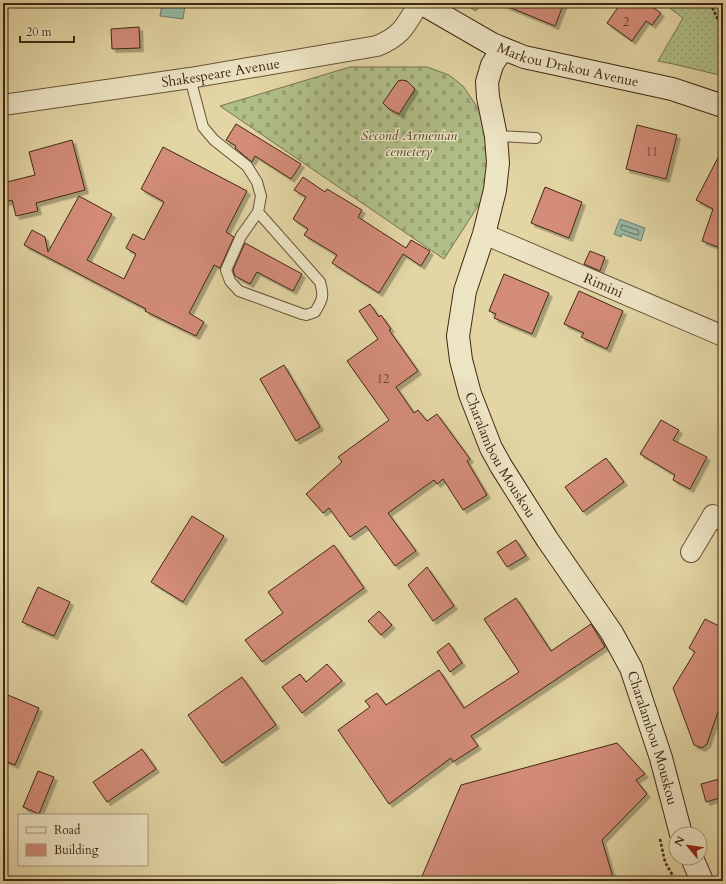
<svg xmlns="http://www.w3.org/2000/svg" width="726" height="884" viewBox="0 0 726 884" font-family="Cardo,serif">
	<defs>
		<pattern id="grass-dots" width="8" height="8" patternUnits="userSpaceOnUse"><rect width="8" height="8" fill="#b0be88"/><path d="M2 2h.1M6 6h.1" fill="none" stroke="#98a374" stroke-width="1.8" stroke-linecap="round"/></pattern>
		<pattern id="cemetery-stones" width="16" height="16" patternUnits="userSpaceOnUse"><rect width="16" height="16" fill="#b0be88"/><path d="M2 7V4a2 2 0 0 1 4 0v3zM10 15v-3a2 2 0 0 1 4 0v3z" fill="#98a374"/></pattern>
		<filter id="shadow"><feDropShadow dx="3.5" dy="3.5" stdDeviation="0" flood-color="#0004"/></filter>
	</defs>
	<rect width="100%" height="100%" fill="#e3d5a4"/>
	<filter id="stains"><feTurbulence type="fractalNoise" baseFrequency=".005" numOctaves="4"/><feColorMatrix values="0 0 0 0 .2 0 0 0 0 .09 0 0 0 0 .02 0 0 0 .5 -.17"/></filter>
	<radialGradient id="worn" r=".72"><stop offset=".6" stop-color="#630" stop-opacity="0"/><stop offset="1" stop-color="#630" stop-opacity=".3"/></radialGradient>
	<g fill="url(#grass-dots)" stroke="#78734e">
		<polygon points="462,3 482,3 476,11"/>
		<polygon points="663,3 723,3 723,76 678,65 658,61 683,18"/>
		<polygon points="3,875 23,881 3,881"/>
	</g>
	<polygon fill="url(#cemetery-stones)" stroke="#78734e" points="350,67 427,67 449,75 463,86 484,117 491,153 485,195 444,259 220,106"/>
	<g fill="#95b9a6" stroke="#737f6b">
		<polygon points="162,3 185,5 183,19 160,16"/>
		<polygon points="620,219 645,228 641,241 622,234 621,237 614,234"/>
	</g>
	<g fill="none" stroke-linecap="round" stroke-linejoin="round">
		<polygon stroke="#6a705c" stroke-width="1" points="622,225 638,230 639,234 637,235 622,230 621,228"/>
	</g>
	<g fill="#d38c78" stroke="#3f2813" filter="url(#shadow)">
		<polygon points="499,3 564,3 555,26"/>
		<polygon points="621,3 646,3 661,13 652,25 646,21 632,41 607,23"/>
		<polygon points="139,27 140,48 112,49 111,29"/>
		<polygon points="402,80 407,81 415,89 399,114 389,109 383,103 398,81"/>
		<polygon points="236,124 301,164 291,179 255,156 252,162 235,148 236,146 226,140"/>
		<polygon points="637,125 677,135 666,179 626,169"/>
		<polygon points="72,140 85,190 36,203 38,211 16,216 12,200 3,203 3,183 35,175 29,152"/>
		<polygon points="163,147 247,191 226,232 234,237 220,268 214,265 213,267 189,313 204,322 196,336 145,311 146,309 24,245 32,230 45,237 48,252 79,196 112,214 87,260 124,279 136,254 126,248 133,234 144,240 164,202 141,189"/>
		<polygon points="723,148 723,249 702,241 713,209 696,200"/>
		<polygon points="303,177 325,192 327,189 362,210 358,217 406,248 411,240 430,251 421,266 403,254 379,293 332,263 337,255 304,235 308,229 293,219 306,197 294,190"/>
		<polygon points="545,187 582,202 569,238 531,223"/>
		<polygon points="245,243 302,274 293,291 257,272 250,284 235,276 233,270"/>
		<polygon points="590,251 605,257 600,271 584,264"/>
		<polygon points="504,274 549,293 532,334 494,318 496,314 489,311"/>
		<polygon points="579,291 623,311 607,349 581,337 584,333 564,324"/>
		<polygon points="370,304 379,317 381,315 391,329 389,330 418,371 396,387 414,413 418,410 427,421 437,414 470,459 467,461 487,495 463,510 443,479 437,484 434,480 388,513 416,551 395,566 366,526 350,537 329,508 323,513 306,494 342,462 338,457 389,420 347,361 378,339 359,311"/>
		<polygon points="284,365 320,427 296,441 260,379"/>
		<polygon points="661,420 679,430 673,440 707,457 690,489 673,480 675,475 640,454"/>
		<polygon points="606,458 624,482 583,512 565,487"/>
		<polygon points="192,516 224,536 183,602 151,582"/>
		<polygon points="516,540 526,556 507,567 497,552"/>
		<polygon points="334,545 364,588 262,662 245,640 283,613 268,592"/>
		<polygon points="427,567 454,606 433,621 408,585"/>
		<polygon points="38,587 70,602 54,636 22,622"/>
		<polygon points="516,598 551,651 591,624 605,647 471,736 478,746 453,762 451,758 389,804 338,730 370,707 365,701 377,693 386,705 439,670 464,708 519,672 484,619"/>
		<polygon points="379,611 392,625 381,635 368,621"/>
		<polygon points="705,619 723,628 723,697 707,744 702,748 694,745 673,688 695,652 689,648"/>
		<polygon points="449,643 462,663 450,672 437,652"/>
		<polygon points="327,664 342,681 302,713 282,687 300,674 306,682"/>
		<polygon points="242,677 276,725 222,763 188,715"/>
		<polygon points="3,693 39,708 15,765 3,760 3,734 8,723 3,721"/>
		<polygon points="617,743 645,774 636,780 647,794 602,840 614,881 420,881 461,785"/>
		<polygon points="142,749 156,769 107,802 93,782"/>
		<polygon points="38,771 54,777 39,814 23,807"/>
		<polygon points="723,778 723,797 706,802 701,784"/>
	</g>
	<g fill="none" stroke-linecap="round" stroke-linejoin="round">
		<defs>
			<g id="lane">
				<path d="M190,78L203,127L214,140L247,166L257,182L261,196L258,212L241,236L226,270L230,281L239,291L302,314L306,315L315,312C323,299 324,296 320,282L258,212"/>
				<polyline points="496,136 536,138"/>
			</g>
			<g id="street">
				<path id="s1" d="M3,105L190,78L377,46C402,36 406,25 419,3"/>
				<path id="s2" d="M484,234L723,336"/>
				<polyline points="691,552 713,515 723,521"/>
			</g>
			<g id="secondary">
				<path id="s3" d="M421,3L492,44L524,57L672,89L723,106"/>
				<path id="s4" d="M502,49L492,65L487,82L488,97L496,136L498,163L495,190L484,234L465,291L458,336L461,360L470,394L491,448L501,466L547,539L612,633L631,668L661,758L681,834"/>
				<polyline points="692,858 702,881"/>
			</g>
		</defs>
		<use href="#lane" stroke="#685337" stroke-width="12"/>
		<use href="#street" stroke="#685337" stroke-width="22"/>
		<use href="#secondary" stroke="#3f2813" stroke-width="24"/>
		<g stroke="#3f2813" stroke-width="2.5" stroke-dasharray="3 2" stroke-linecap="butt">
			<polyline points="710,3 723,30"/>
			<polyline points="660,839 665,862 676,881"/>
		</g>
		<use href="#lane" stroke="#ede4c4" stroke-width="10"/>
		<use href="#street" stroke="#ede4c4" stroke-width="20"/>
		<use href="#secondary" stroke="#ede4c4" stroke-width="22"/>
	</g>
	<g text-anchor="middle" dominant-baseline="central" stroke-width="3" stroke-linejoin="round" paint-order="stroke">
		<g font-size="12" fill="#64412c">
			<text x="626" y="22">2</text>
			<text x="652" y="152">11</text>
			<text x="383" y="379">12</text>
		</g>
		<g font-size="14" fill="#3f2813" stroke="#ede4c4">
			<text stroke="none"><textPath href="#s3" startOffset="161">Markou Drakou Avenue</textPath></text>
			<text stroke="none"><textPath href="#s1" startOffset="220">Shakespeare Avenue</textPath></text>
			<text stroke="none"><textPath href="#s2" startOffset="130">Rimini</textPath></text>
			<text stroke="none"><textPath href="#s4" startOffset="424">Charalambou Mouskou</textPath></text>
			<text stroke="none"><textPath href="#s4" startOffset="748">Charalambou Mouskou</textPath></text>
		</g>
		<g font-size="14" font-style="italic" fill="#56462a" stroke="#ede4c4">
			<text x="409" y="135">Second Armenian<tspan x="409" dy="16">cemetery</tspan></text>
		</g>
	</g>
	<rect width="726" height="884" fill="none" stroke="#e3d5a4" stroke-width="16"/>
	<rect x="4" y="4" width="718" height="876" fill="none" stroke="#3f2813" stroke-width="2"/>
	<rect x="8" y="8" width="710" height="868" fill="none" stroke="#3f2813"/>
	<rect x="18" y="814" width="130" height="52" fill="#ede4c4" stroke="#a7997d"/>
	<rect x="26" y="827" width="20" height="6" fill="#ede4c4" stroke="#a7997d"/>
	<text x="54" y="834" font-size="12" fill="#3f2813">Road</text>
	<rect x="26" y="844" width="20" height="12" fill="#d38c78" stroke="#a7997d"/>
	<text x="54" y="854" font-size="12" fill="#3f2813">Building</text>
	<g transform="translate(688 846) rotate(299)"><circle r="19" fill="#ede4c4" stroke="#a7997d"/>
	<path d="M0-3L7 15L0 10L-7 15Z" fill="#8f2418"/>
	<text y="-6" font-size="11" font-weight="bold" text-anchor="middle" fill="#3f2813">N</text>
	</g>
	<path d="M20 36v6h54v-6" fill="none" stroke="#3f2813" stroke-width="2"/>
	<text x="26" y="36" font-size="12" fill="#3f2813" stroke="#ede4c4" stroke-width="3" paint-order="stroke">20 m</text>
	<rect width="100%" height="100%" filter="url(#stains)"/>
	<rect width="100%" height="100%" fill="url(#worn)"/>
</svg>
